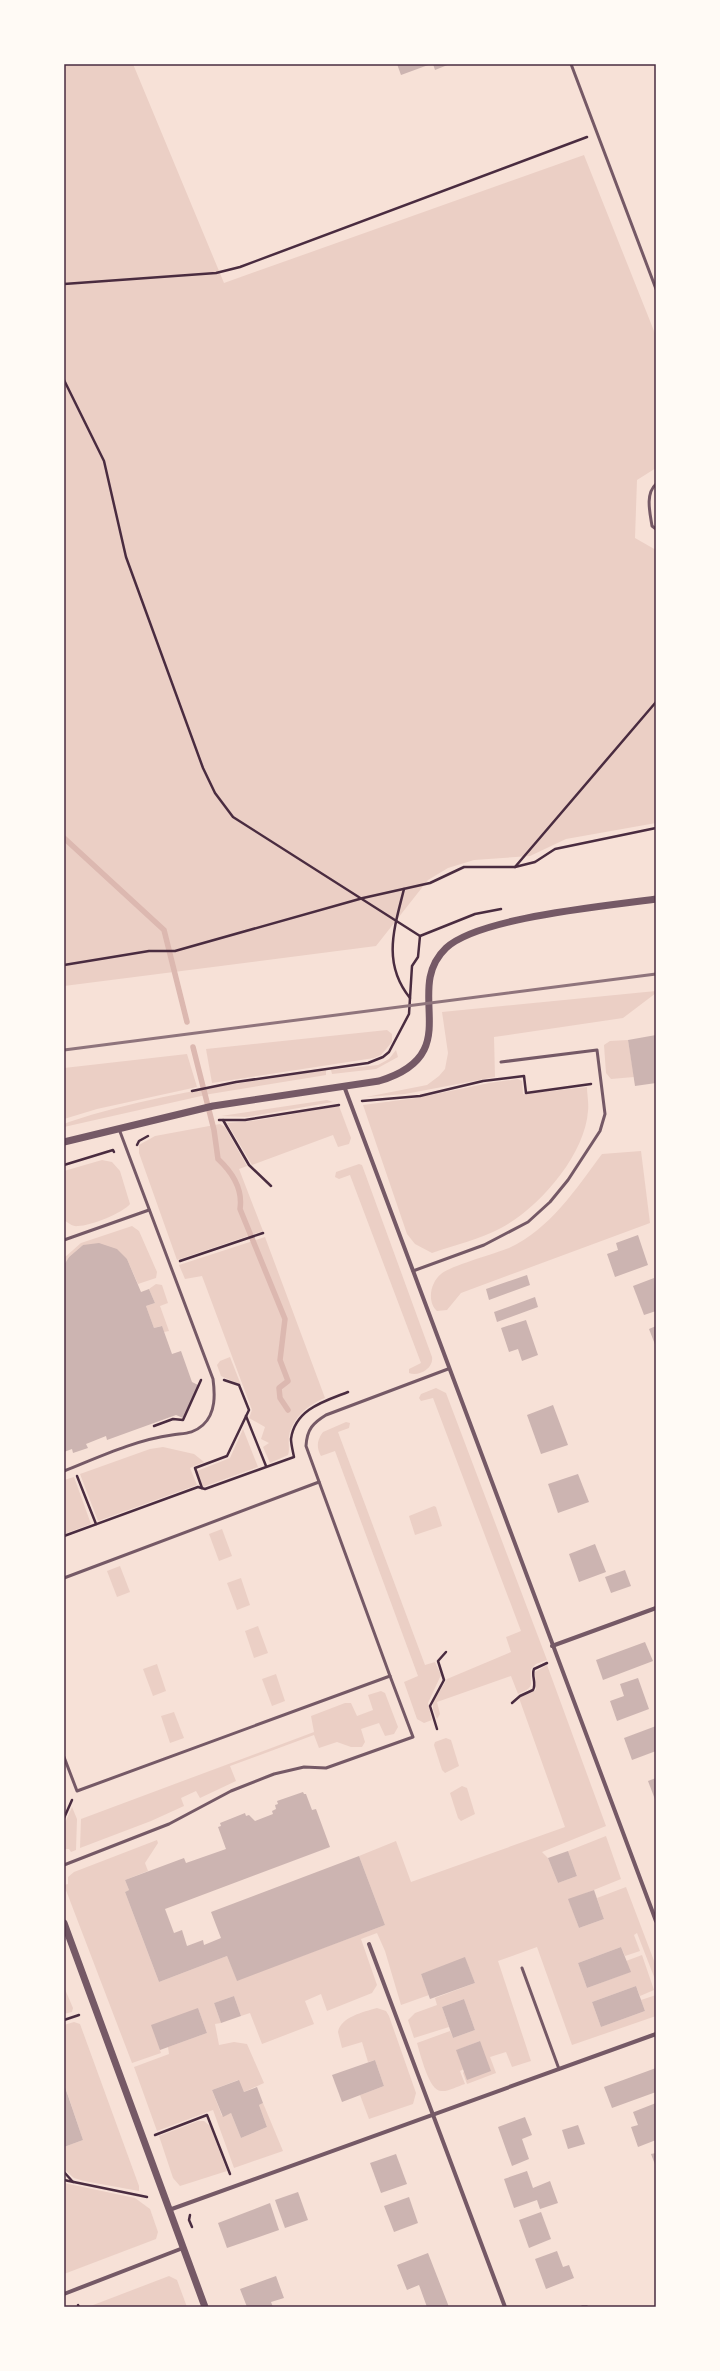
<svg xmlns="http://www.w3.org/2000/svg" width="720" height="2371" viewBox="0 0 720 2371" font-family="'Asap Condensed',sans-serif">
	<rect width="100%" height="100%" fill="#f7e1d7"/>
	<g fill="#ebcfc5">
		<polygon points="64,64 133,64 224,283 584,155 656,336 656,468 637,480 635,538 656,550 656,823 566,839 530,856 474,860 448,868 428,880 376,946 64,986"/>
		<polygon points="656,991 656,993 623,1018 494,1037 495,1077 405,1094 366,1097 427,1085 439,1076 445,1069 448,1053 442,1012"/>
		<polygon points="387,1030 392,1034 392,1042 381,1055 374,1058 212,1083 206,1049"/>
		<polygon points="628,1040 634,1077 611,1079 606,1073 604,1045 610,1041"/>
		<polygon points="396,1050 398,1057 376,1069 332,1074 331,1070 378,1065 389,1059"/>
		<polygon points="187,1054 197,1087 97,1109 64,1119 64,1068"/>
		<path d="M326,1070V1075L210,1094L64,1127V1124L69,1122C151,1095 240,1083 326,1070Z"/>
		<path d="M518,1079L522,1081L523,1094L587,1087C587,1095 589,1103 588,1111C585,1155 539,1208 501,1228C480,1239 455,1245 432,1253L415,1244L407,1234L363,1105L416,1098L489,1083Z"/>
		<polygon points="327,1100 333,1102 247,1117 221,1116"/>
		<polygon points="339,1106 351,1138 349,1144 338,1147 333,1135 252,1165 227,1123 252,1121"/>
		<polygon points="220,1124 225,1127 247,1166 239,1169 263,1231 177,1260 139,1153 139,1145 155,1136"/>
		<path d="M641,1151L650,1223L461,1293L447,1310L437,1311C427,1302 430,1283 441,1274C450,1266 494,1254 509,1248C550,1229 576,1189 602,1154Z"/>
		<path d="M102,1160L112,1162L120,1171L130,1204C123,1213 90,1226 78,1226C73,1227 68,1223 64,1220V1171Z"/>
		<path d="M359,1164L362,1165L432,1357C434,1368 419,1377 409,1373V1369L421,1363L350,1175L339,1179L335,1177L336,1172Z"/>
		<polygon points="132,1226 139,1231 157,1272 156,1278 138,1284 127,1259 83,1245 69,1257 64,1265 64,1258 81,1243"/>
		<path d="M265,1237L325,1398C308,1405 293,1417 289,1436C288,1442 290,1450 288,1455L270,1463L263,1447L269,1443L261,1439L265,1427L249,1418L252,1410L202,1276L185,1279L179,1265Z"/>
		<polygon points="156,1284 162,1285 168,1303 160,1306 169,1331 164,1332 161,1326 154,1328 146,1306 155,1303 149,1289"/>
		<polygon points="230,1357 241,1385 221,1376 217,1365 220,1361"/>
		<path d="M436,1388L446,1393L547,1660L536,1664L531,1669C529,1686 537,1686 518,1694L511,1676L437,1702L440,1714L437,1719L433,1709V1702L447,1679L511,1652L506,1637L521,1631L433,1398L421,1401L419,1398L421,1394Z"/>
		<path d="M346,1422L350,1423L349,1428L338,1432L425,1665L435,1662L441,1675L428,1703L432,1720L424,1723L417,1719L404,1682L418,1676L335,1451L321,1456C316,1447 317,1440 323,1432Z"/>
		<polygon points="243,1429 258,1467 203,1487 197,1471 230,1458"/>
		<polygon points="163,1447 194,1454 204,1462 190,1468 197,1485 98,1521 80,1474 150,1449"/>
		<polygon points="74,1477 91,1524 64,1534 64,1480"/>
		<polygon points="434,1506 436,1507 442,1526 415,1535 409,1516"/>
		<polygon points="222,1529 232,1556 219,1561 209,1534"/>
		<polygon points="120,1566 130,1592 117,1597 107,1571"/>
		<polygon points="241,1578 250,1605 237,1610 227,1583"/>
		<polygon points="258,1626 268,1653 254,1658 245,1631"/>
		<polygon points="157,1664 166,1691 153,1696 143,1669"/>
		<path d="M547,1665L606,1826L542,1852L548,1858L558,1883L577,1876L568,1851L606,1836L621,1879L569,1900L579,1928L604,1919L597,1898L626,1887L656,1966V1982L637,1933L634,1935L640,1951L625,1956L621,1947L578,1963L587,1988L630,1972L626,1961L642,1955L654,1990L640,1996L636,1986L592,2002L601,2027L645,2011L641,2000L656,1995V2016L572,2045L537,1947L498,1961L531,2061L512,2067L506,2052L490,2057L496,2073L467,2084L463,2073L480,2041L457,2050L464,2069L460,2071L465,2084C458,2086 448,2092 441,2091C429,2091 420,2053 417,2043L450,2031L453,2038L475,2030L464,1999L442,2007L449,2027L414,2038L408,2020L415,2013L437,2005L435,1998L475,1983L465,1958L421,1974L429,1995L401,2005L385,1951L377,1933L361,1939L377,1985L372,1993L327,2011L321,1994L305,2001L314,2024L262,2044L250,2013L241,2016L234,1996L214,2003L221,2023L215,2024L219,2045L234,2042L247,2044L264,2083L244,2092L238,2080L212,2090L222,2116L231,2113L241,2138L267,2127L259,2105L263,2103L283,2151L234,2168L213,2110L157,2131L134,2067L169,2054L168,2047L207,2033L198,2008L160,2050L161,2053L132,2063L64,1885L68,1884V1877L74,1872L157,1840L158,1843L145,1863L148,1871L125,1880L129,1890L125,1892L159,1982L227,1956L237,1980L385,1925L359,1856L396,1841L411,1882L565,1827L519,1698L536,1690L535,1672Z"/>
		<polygon points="276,1674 285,1701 272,1706 262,1679"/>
		<polygon points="381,1691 385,1693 398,1727 394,1734 385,1736 379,1723 361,1729 365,1742 362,1747 351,1747 337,1742 319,1748 314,1735 230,1766 236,1781 200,1798 196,1791 181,1798 184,1806 151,1821 80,1848 81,1819 314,1732 311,1716 345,1703 351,1703 357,1716 373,1710 368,1695"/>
		<polygon points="174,1712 184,1738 170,1743 161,1716"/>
		<polygon points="446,1738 451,1740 459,1766 445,1773 442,1770 434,1745 435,1742"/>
		<polygon points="462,1786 467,1788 475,1814 461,1821 458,1818 450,1793"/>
		<polygon points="72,1807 77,1819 76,1850 71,1852 69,1849 64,1849 64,1825"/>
		<polygon points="64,1987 73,2008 72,2012 64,2014"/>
		<path d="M377,2008L386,2011L389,2016L416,2093L413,2104L369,2119L360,2095L384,2086L375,2060L368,2062L362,2042L342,2048L338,2032C341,2017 363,2012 377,2008Z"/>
		<polygon points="74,2022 80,2024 139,2186 139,2191 84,2181 74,2178 64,2169 64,2147 83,2140 64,2083 64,2025"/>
		<polygon points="198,2121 204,2121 210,2126 227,2171 180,2186 173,2178 159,2136"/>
		<polygon points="64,2183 135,2198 150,2209 158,2232 156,2239 64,2274"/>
		<polygon points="169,2276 177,2280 187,2307 88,2307"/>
	</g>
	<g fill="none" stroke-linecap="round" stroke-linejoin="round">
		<g stroke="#dcb8b0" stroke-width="5.5">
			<polyline points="64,838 164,930 187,1022"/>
			<path d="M193,1047L214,1130L218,1159C232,1172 243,1189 240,1209L285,1319L280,1360L288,1381L279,1388L280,1398L288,1410"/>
		</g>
	</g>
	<g fill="#ccb4b1">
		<polygon points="397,64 431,64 401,75"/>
		<polygon points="433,64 450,64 435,70"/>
		<polygon points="656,1035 656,1083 635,1086 628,1040"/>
		<polygon points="638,1235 648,1265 615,1277 607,1254 618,1250 616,1243"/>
		<polygon points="99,1243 117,1249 127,1259 141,1292 149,1289 155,1303 146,1306 154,1328 162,1326 172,1354 181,1351 192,1382 198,1385 183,1418 176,1415 107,1440 106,1436 86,1444 88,1448 73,1453 72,1449 64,1452 64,1265 69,1257 83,1245"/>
		<polygon points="527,1275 530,1285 489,1300 486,1289"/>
		<polygon points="654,1278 656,1311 644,1315 633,1286"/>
		<polygon points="535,1297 538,1307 497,1322 494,1312"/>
		<polygon points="526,1320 538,1355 522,1361 518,1349 509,1352 501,1328"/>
		<polygon points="656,1326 656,1347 649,1329"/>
		<polygon points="553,1405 568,1445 541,1454 527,1415"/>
		<polygon points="578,1474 589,1502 558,1513 548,1484"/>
		<polygon points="595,1544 606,1572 579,1582 569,1554"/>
		<polygon points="625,1570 631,1586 611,1593 605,1577"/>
		<polygon points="645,1642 653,1661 603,1680 596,1660"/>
		<polygon points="638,1678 649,1709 617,1721 610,1701 624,1696 620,1684"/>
		<polygon points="656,1726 656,1751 632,1760 624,1738"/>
		<polygon points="656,1778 656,1802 648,1781"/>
		<polygon points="303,1792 304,1794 306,1794 312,1810 316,1809 330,1847 165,1909 174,1933 182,1930 187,1946 203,1940 204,1945 221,1938 211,1912 359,1856 385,1925 237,1981 227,1956 159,1982 125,1892 129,1890 125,1880 184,1858 186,1863 226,1849 218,1827 221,1826 220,1823 245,1813 246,1816 249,1815 255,1821 273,1814 272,1811 276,1809 275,1805 278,1804 277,1801"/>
		<polygon points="568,1851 577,1876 558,1883 548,1858"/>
		<polygon points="594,1890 604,1919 579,1928 568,1899"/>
		<polygon points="621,1947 631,1972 587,1988 578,1963"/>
		<polygon points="465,1957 475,1983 430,1999 421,1974"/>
		<polygon points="636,1986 645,2011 601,2027 592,2002"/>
		<polygon points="234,1996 241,2016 221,2023 214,2003"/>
		<polygon points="464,1999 475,2030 453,2038 442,2007"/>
		<polygon points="198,2008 207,2033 160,2050 151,2025"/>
		<polygon points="480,2041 491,2071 467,2080 456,2050"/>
		<polygon points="375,2060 384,2086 342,2102 332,2075"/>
		<polygon points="656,2068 656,2092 612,2108 604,2087"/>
		<polygon points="239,2080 244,2092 257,2087 263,2103 259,2105 267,2127 241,2138 231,2113 223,2117 212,2090"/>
		<polygon points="64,2084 83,2140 64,2147"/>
		<polygon points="656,2103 656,2140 638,2147 631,2127 638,2125 633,2112"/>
		<polygon points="525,2117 532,2135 522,2139 529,2159 512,2166 498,2127"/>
		<polygon points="578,2125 585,2144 568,2149 562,2130"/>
		<polygon points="656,2153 656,2167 651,2154"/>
		<polygon points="396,2154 407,2184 381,2193 370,2163"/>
		<polygon points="527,2171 533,2188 550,2181 558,2203 540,2209 537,2200 514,2208 504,2179"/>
		<polygon points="298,2192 308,2220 285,2228 275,2200"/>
		<polygon points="409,2197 418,2223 394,2232 384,2206"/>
		<polygon points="270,2203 279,2230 227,2248 218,2223"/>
		<polygon points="541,2212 551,2239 529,2248 519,2220"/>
		<polygon points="557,2251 563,2267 569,2265 574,2278 546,2289 535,2259"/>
		<polygon points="428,2253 449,2307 427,2307 419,2285 407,2290 397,2265"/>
		<polygon points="276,2276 284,2298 271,2302 273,2307 247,2307 240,2289"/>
	</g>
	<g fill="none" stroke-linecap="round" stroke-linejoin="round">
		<g stroke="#4a2c40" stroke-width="2.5">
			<polyline points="64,284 216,273 240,267 587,137"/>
			<polyline points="64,380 104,461 126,557 203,768 215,793 233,817 420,936"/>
			<polyline points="515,867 656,702"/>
			<path d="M404,889C394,929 382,963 410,998"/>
			<polyline points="64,965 149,951 175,951 363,898 430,883 464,867 515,867 535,862 555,849 656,828"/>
			<polyline points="192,1091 236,1082 368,1063 383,1057 389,1052 409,1014 412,966 418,957 420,936 475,914 501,909"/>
			<polyline points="362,1101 420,1096 483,1081 524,1076 526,1093 591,1084"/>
			<polyline points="219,1120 245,1120 339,1105"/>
			<polyline points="223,1120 249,1165 271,1186"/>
			<polyline points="137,1145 139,1141 148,1136"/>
			<polyline points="64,1165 113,1150 114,1152"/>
			<polyline points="180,1261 263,1233"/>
			<polyline points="246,1416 266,1466"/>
			<polyline points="154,1426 173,1419 183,1420 201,1380"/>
			<polyline points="77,1476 96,1524"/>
			<polyline points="202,1488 195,1468 227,1456 249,1410 239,1385 224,1380"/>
			<path d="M64,1536L198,1487L205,1489L294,1457C293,1452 291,1444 291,1439C295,1409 325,1401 348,1392"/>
			<path d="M512,1703L520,1696L533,1690C537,1683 531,1676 534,1669L547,1663"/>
			<polyline points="437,1729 430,1706 444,1680 438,1661 446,1652"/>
			<polyline points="64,1818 72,1800"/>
			<polyline points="64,2020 79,2015"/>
			<polyline points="155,2135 207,2115 230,2174"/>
			<polyline points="64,2172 73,2182"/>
			<polyline points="64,2180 147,2197"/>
			<polyline points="190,2215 189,2220 192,2227"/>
			<polyline points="78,2305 79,2307"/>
		</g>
		<g stroke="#755966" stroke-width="3">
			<polyline points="571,64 656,289"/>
			<path d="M656,484C645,494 650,513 652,526L656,529"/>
			<polyline points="64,1240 149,1210"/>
			<polyline points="413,1271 484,1245 528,1222 550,1202 568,1180 600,1131 605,1114 597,1050 501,1062"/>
			<path d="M64,1471C99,1457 135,1440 172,1435C185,1433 193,1434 203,1425C216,1413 215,1394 213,1379L119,1129"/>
			<polyline points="64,1578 319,1482"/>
			<path d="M64,1757L77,1791L390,1676L306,1446C307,1429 313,1423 326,1415L448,1369"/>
			<polyline points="64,1865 169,1824 231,1791 274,1774 304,1767 326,1768 413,1737 390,1676"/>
			<polyline points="522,1968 559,2069"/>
			<polyline points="582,2307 587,2307"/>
		</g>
		<g stroke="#755966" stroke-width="4">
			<polyline points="344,1086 656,1921"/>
			<polyline points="552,1646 656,1608"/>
			<polyline points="369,1944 505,2307"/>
			<polyline points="169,2210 656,2034"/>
			<polyline points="64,2294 183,2248"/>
		</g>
		<g stroke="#755966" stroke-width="7">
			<path d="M64,1142L213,1106L379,1081C469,1054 401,991 446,948C479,917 608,906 656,899"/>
			<polyline points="64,1923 205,2307"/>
		</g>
		<polyline stroke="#8f747c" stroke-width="3" points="64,1050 656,974"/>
	</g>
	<rect width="720" height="2371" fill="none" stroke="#fffaf5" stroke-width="130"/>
	<rect x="65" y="65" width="590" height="2241" fill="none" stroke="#4a2c40" stroke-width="1.5"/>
</svg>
